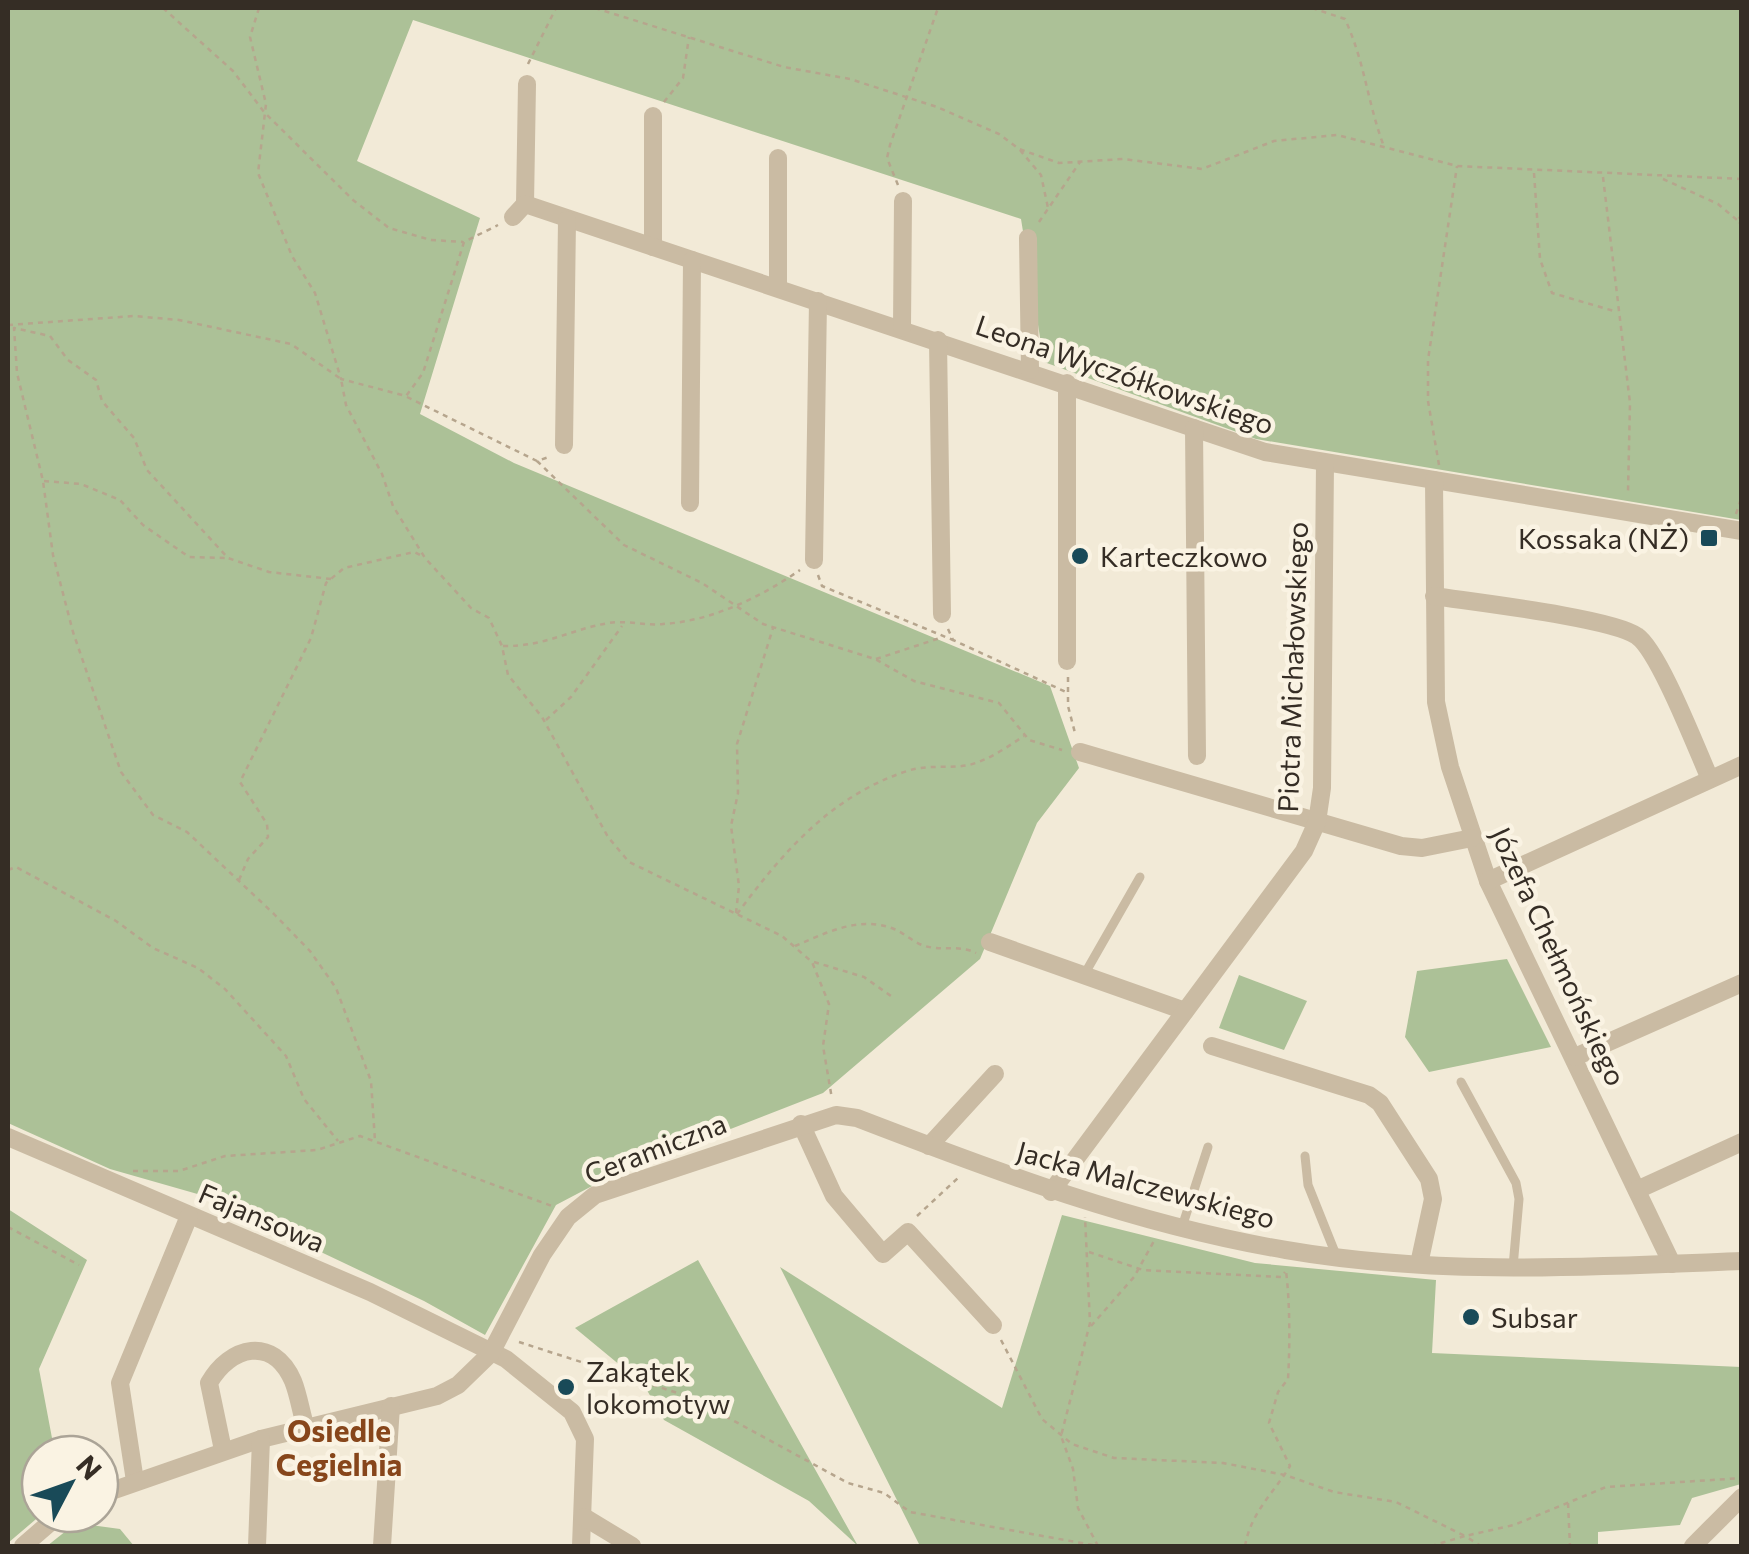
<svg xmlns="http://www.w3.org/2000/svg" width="1749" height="1554" viewBox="0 0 1749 1554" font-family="Commissioner,sans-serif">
	<rect width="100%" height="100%" fill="#f2ead7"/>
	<g fill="#acc197">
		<polygon points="8,8 1741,8 1741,520 1256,439 1044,362 1021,219 413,20 357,161 480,218 420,414 514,463 1050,686 1079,768 1037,823 980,959 823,1093 615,1174 556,1205 485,1335 424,1301 201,1195 110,1169 8,1123"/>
		<polygon points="1507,959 1551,1047 1429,1072 1405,1037 1417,971"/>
		<polygon points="1239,975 1307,1001 1284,1050 1219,1028"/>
		<polygon points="8,1209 87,1260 39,1369 55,1454 40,1454 42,1514 8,1543"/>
		<polygon points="1062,1215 1255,1263 1436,1280 1432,1353 1741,1367 1741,1484 1692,1498 1680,1525 1598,1532 1598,1546 920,1546 780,1267 1002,1408"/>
		<polygon points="698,1260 858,1546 809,1501 664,1420 644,1385 575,1328"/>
		<polygon points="76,1523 120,1529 134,1546 47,1546"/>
	</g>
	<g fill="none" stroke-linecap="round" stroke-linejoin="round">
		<g stroke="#b6a58d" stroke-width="2.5" stroke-dasharray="5 5" stroke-linecap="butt">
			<polyline points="163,8 233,71 264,112 353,200 389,228 431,240 463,242"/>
			<polyline points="259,8 250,37 266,104 258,173 292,256 315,293 341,379 406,396 423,373 464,242 498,225"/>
			<polyline points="595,8 784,67 850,79 937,107 999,134 1019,149 1059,163 1123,159 1202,169 1274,141 1337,135 1457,166 1742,179"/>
			<path d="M1312,8L1345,19C1365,63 1367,100 1383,144"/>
			<polyline points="528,64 556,8"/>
			<polyline points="664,102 683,78 689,37"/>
			<polyline points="1020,150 1041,175 1048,208"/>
			<polyline points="1534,173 1540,259 1552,293 1614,311"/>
			<polyline points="1603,177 1630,403 1628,492"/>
			<polyline points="1663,179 1718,204 1737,220"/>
			<polyline points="898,185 887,158 890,145 938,8"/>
			<polyline points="1742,215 1737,220 1742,225"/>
			<polyline points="1039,222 1080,162"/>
			<polyline points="8,325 134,316 179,320 291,344 341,379 346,405 382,474 393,506 425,558 471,608 489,618 502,646 508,675 542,717 608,837 629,862 782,936 812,962 829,1004 823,1046 832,1099"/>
			<polyline points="407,397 537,461 549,457"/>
			<polyline points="537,461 624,545 702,583 763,624 875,659 914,681 999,703 1029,740 1062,750"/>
			<polyline points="1439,465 1428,401 1428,360 1457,166"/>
			<polyline points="44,481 81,484 120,500 143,525 189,557 227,558"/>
			<polyline points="1736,514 1742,496"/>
			<polyline points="818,575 822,586 953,640"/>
			<polyline points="331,579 269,572 228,558 147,470 134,438 102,401 96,380 68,360 50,336 14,328 17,373 43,481 53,555 73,632 121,772 153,815 187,832 274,914 310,951 336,988 371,1081 375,1141"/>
			<polyline points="948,629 953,640 1066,692"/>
			<path d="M503,646C545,647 571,629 609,623C626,620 646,626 663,624C712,621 761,597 800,570"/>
			<polyline points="876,659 940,638"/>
			<polyline points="1068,677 1068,706 1075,733"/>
			<polyline points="546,720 571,697 622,626"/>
			<polyline points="8,870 16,867 116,921 153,948 198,968 225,989 286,1056 304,1099 338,1141"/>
			<polyline points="239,880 248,859 268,837 267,824 240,782 311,638 326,583 344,568 414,552 422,556"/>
			<polyline points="736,913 739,886 731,826 738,793 737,744 773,628"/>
			<path d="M737,914C783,852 831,796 907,771C929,764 949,769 969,765C989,760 1007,747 1024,736"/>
			<path d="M795,946C826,933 860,915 894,929C904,933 912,941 922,945C940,952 959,944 976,953"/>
			<polyline points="814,962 864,977 891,996"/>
			<polyline points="133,1171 179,1171 225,1156 317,1150 360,1136 552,1206"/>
			<polyline points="917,1216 959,1177"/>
			<polyline points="8,1227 79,1265"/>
			<polyline points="1089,1252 1143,1270 1281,1277 1285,1272"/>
			<polyline points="1091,1326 1134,1277 1154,1241"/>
			<polyline points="1001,1340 1042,1419 1072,1444 1114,1458 1223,1463 1285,1475 1334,1492 1396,1502 1465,1536 1514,1525 1606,1487 1742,1478"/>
			<polyline points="519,1342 690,1397 848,1483 884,1493 910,1512 1098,1546 1078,1508 1073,1469 1061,1436 1090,1323 1085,1217"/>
			<polyline points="1568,1503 1570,1546"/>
			<path d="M1245,1546C1251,1512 1273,1494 1290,1466L1269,1423L1278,1392L1288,1379C1290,1347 1290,1302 1286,1271"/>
			<polyline points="1431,1546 1465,1536 1481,1546"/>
		</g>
		<g stroke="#cabba3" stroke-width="9">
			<polyline points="1084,975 1140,877"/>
			<polyline points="1461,1082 1516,1183 1519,1199 1513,1267"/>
			<polyline points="1305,1156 1308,1185 1336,1255"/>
			<polyline points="1182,1227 1208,1147"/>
		</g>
		<g stroke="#cabba3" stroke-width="18">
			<polyline points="653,116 653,247"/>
			<polyline points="525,204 527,84"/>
			<polyline points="513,217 525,204 1265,452 1742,531"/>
			<polyline points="1028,238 1030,370"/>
			<polyline points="778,288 778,158"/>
			<polyline points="902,328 903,201"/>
			<polyline points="938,340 942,614"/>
			<polyline points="1067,383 1067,661"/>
			<polyline points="1194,428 1197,756"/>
			<polyline points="564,445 567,220"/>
			<polyline points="1434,480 1436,702 1450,767 1488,881 1672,1264"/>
			<polyline points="690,503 692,260"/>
			<polyline points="814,560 818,301"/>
			<path d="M1434,596C1473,602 1612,618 1637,636C1659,651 1697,750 1710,779"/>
			<polyline points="1080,752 1401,846 1422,848 1472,838"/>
			<polyline points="1488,881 1742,765"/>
			<polyline points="990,942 1185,1011"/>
			<polyline points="1212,1046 1369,1095 1380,1103 1429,1179 1433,1199 1419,1264"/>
			<polyline points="1575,1057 1742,983"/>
			<polyline points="801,1124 834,1196 883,1254 908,1232 993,1325"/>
			<polyline points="8,1137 370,1292 506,1359 572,1412 585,1439 581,1546"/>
			<polyline points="929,1146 995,1074"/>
			<polyline points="1637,1190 1742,1142"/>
			<polyline points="1051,1192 1304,851 1317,822 1322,788 1325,463"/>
			<path d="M223,1450L209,1383C230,1346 273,1335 293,1381C299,1396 301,1413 306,1428"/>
			<polyline points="135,1481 120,1383 189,1216"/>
			<path d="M100,1495L261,1439L437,1396L458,1385L491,1353L542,1255L568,1217L595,1195L836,1115L857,1118C997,1172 1137,1225 1286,1250C1436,1276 1590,1267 1742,1261"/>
			<polyline points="584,1517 632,1546"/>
			<polyline points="23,1546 60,1514"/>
			<polyline points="257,1546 261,1439"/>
			<polyline points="382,1546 391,1406"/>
			<polyline points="1693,1546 1742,1497"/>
		</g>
	</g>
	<g fill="#194a58" stroke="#faf3e3" stroke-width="4">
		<rect x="1699" y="528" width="20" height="20" rx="5"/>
		<circle cx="1080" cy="556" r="10"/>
		<circle cx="1471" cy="1317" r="10"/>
		<circle cx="566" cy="1387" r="10"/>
	</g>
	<g text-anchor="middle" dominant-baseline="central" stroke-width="9" stroke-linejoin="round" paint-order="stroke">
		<g font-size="28" fill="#352d25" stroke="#faf3e3">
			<text transform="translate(1125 374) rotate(19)">Leona Wyczółkowskiego</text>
			<text transform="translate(1292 667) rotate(-88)">Piotra Michałowskiego</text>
			<text transform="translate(1559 956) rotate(65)">Józefa Chełmońskiego</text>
			<text transform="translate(655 1148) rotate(-21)">Ceramiczna</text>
			<text transform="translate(1146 1184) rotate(15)">Jacka Malczewskiego</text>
			<text transform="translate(262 1217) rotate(23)">Fajansowa</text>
		</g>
		<g font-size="28" fill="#352d25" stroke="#faf3e3" text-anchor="start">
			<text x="1689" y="538" text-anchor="end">Kossaka (NŻ)</text>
			<text x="1100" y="556">Karteczkowo</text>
			<text x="1491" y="1317">Subsar</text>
			<text x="586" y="1371">Zakątek<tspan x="586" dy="32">lokomotyw</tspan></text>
		</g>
		<g font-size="30" font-weight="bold" fill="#87461b" stroke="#faf3e3">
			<text x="339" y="1429">Osiedle<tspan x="339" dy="34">Cegielnia</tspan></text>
		</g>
	</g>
	<rect width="1749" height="1554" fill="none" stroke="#352d25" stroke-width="20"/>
	<g transform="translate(70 1484) rotate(49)"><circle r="48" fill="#faf3e3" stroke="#aba497" stroke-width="2.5"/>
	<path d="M0-8L18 38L0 25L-18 38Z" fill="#194a58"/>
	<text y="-15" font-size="28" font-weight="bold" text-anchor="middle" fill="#352d25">N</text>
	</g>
</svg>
